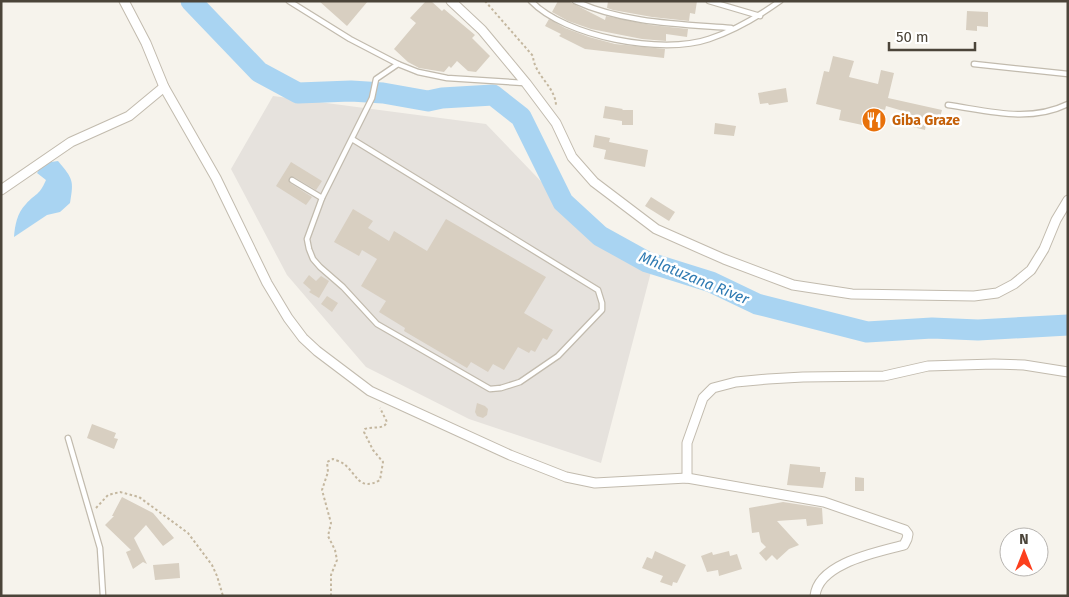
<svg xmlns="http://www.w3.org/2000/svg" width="1069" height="597" viewBox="0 0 1069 597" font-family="'Fira Sans',sans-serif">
	<rect width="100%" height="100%" fill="#f6f3ec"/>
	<polygon fill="#e6e2dd" points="273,96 486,124 579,221 651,272 601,463 469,419 366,367 287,275 231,169"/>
	<path fill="#a9d4f2" d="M58,161C73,179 74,180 70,203L60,212L47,215L14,237C15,225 17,213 26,204C36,193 39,196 46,180L37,173L44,163Z"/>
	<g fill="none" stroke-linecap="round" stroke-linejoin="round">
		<polyline stroke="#a9d4f2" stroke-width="21" points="191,1 259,72 298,93 351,91 383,93 428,101 442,98 493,95 521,117 563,202 600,236 647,262 711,282 757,304 867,332 932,328 978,330 1068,325"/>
	</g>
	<g fill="#d8cfc1">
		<polygon points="319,1 368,1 347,26"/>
		<polygon points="426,1 431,1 442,11 444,9 475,35 472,38 490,56 476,72 468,71 457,61 451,68 449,66 444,72 419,68 408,62 394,49 416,23 410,18"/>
		<polygon points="558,1 568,1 605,20 606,16 651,25 688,29 687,37 666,34 666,41 642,39 591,29 568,21 552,12"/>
		<polygon points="608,1 697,1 695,14 690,13 689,21 652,17 613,10 607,8"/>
		<polygon points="967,11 988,12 988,27 977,26 977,31 966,30"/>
		<polygon points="549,19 565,28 589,37 615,44 665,49 664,58 585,49 559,36 561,34 545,26"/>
		<polygon points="833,56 854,61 849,77 878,84 881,70 894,73 888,98 942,110 939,121 927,118 925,130 913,127 916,117 902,114 903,111 886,106 885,110 872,107 867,126 839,120 841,110 816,104 824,71 829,72"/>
		<polygon points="786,88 788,102 769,105 768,103 760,104 758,93"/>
		<polygon points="605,106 623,109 622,110 633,110 633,125 622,125 622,121 603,118"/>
		<polygon points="715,123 736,126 734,136 714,134"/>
		<polygon points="595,135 610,138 609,142 648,150 645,167 604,159 606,150 593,147"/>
		<polygon points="291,162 322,181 316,190 294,177 289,178 290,183 312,197 306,205 276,186"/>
		<polygon points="651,197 675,212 669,221 645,206"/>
		<polygon points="353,209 373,221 368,228 389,241 394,231 427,251 446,219 546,277 524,313 553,330 547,340 543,338 535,352 531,350 529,353 518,347 504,370 493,364 488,372 471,362 467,368 404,331 405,328 379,312 386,301 361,286 377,259 362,250 359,256 334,242"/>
		<polygon points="309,275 316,281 321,276 329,281 319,298 309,292 311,290 303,283"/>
		<polygon points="327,296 338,303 332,312 321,304"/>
		<polygon points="477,403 485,406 488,409 487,415 483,418 477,416 475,412"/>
		<polygon points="92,424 116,433 114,438 118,439 114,449 87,438"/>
		<polygon points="790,464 820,467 820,472 826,472 823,488 787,485"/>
		<polygon points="855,477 864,478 864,491 855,491"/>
		<polygon points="122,497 153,513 174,538 163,546 146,525 134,538 147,564 143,562 133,569 126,552 131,550 105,525 114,516 112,516"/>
		<polygon points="783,502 822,508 823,524 807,526 806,519 777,521 799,545 789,549 777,560 772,555 766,561 759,553 766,547 761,542 759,532 752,533 749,508"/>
		<polygon points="655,551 686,565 677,583 673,582 672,586 660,582 663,576 642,568 647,557 652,559"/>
		<polygon points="729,551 730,556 737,554 742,569 719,576 718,570 707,572 701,556 712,552 713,555"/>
		<polygon points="179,563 180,578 155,580 153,565"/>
	</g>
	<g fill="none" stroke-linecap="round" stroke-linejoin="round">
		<defs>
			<g id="service">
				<polyline points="289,1 350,39 398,64"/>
				<path d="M531,1C565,37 663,55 709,39C733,31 759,16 780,1"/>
				<path d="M575,1C623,23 679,24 731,28"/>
				<polyline points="709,1 760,16"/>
				<polyline points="974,64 1068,74"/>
				<path d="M948,105C989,111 1029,123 1068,104"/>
				<polyline points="352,139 598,290 602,303 602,310 558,356 520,382 501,388 490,389 377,324 343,287 320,267 313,259 309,249 307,239 322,198 372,98 376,79 398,64 418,72 447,78 524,83"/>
				<polyline points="292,180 322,198"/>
				<polyline points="68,438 100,548 103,596"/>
			</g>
			<g id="minor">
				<path d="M124,1L146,43L164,87L216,178L267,283L288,318L303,338L317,351L370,391L510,455L566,477L595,483L687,478L824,502L905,530L908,534L907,539L904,545C878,552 818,563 815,596"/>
				<polyline points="451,1 482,30 526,83 556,123 572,157 594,182 656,229 724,259 793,285 852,294 974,296 997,293 1014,284 1031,270 1044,249 1056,220 1068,200"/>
				<polyline points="1,190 71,142 129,116 164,87"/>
				<polyline points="687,478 687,443 703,398 713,388 736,382 768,379 803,377 884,376 928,366 994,364 1024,365 1068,372"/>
			</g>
		</defs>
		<use href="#service" stroke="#c2bbae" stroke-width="7"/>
		<use href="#minor" stroke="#c2bbae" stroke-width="11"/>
		<g stroke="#c4b79f" stroke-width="2" stroke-dasharray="2.5 2.5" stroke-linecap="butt">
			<path d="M485,1L533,56C534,75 555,86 556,105"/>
			<polyline points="96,508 108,495 120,492 139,497 188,533 212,565 217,576 223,596"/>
			<path d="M331,596V575L337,560L335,550L328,536L331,523L322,490L328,472L327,462L333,459C336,460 341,462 344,464C357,474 359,492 380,480L383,462L373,450L364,432L365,429C373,426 384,430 387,422L380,408"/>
		</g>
		<use href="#service" stroke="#fff" stroke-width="4.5"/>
		<use href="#minor" stroke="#fff" stroke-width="9"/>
	</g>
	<defs>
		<symbol id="restaurant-disc" viewBox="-11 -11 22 22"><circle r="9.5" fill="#e8710a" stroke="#fff"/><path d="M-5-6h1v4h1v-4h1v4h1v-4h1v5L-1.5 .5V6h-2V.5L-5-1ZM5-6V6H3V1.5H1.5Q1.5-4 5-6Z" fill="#fff"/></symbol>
	</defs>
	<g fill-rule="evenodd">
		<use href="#restaurant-disc" x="860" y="106" width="28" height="28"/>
	</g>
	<g text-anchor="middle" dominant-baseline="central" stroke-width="5" stroke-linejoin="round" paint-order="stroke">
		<g font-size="14" font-weight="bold" fill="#c56008" stroke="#fff" text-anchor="start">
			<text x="892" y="120">Giba Graze</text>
		</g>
		<g font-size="15" font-style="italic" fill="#2e7ab2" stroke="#fff">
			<text transform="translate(694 278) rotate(22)">Mhlatuzana River</text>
		</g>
	</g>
	<rect width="1069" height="597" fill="none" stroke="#4b4439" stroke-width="5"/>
	<g transform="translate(1024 552)"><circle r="24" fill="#ffffff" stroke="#b7b4b0"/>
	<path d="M0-4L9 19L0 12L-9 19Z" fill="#fc3f1d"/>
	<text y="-8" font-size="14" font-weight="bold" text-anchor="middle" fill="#4b4439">N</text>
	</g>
	<path d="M889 42v8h86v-8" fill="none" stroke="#4b4439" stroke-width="2.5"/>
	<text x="896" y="42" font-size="15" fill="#4b4439" stroke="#ffffff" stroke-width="4" paint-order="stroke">50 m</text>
</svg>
